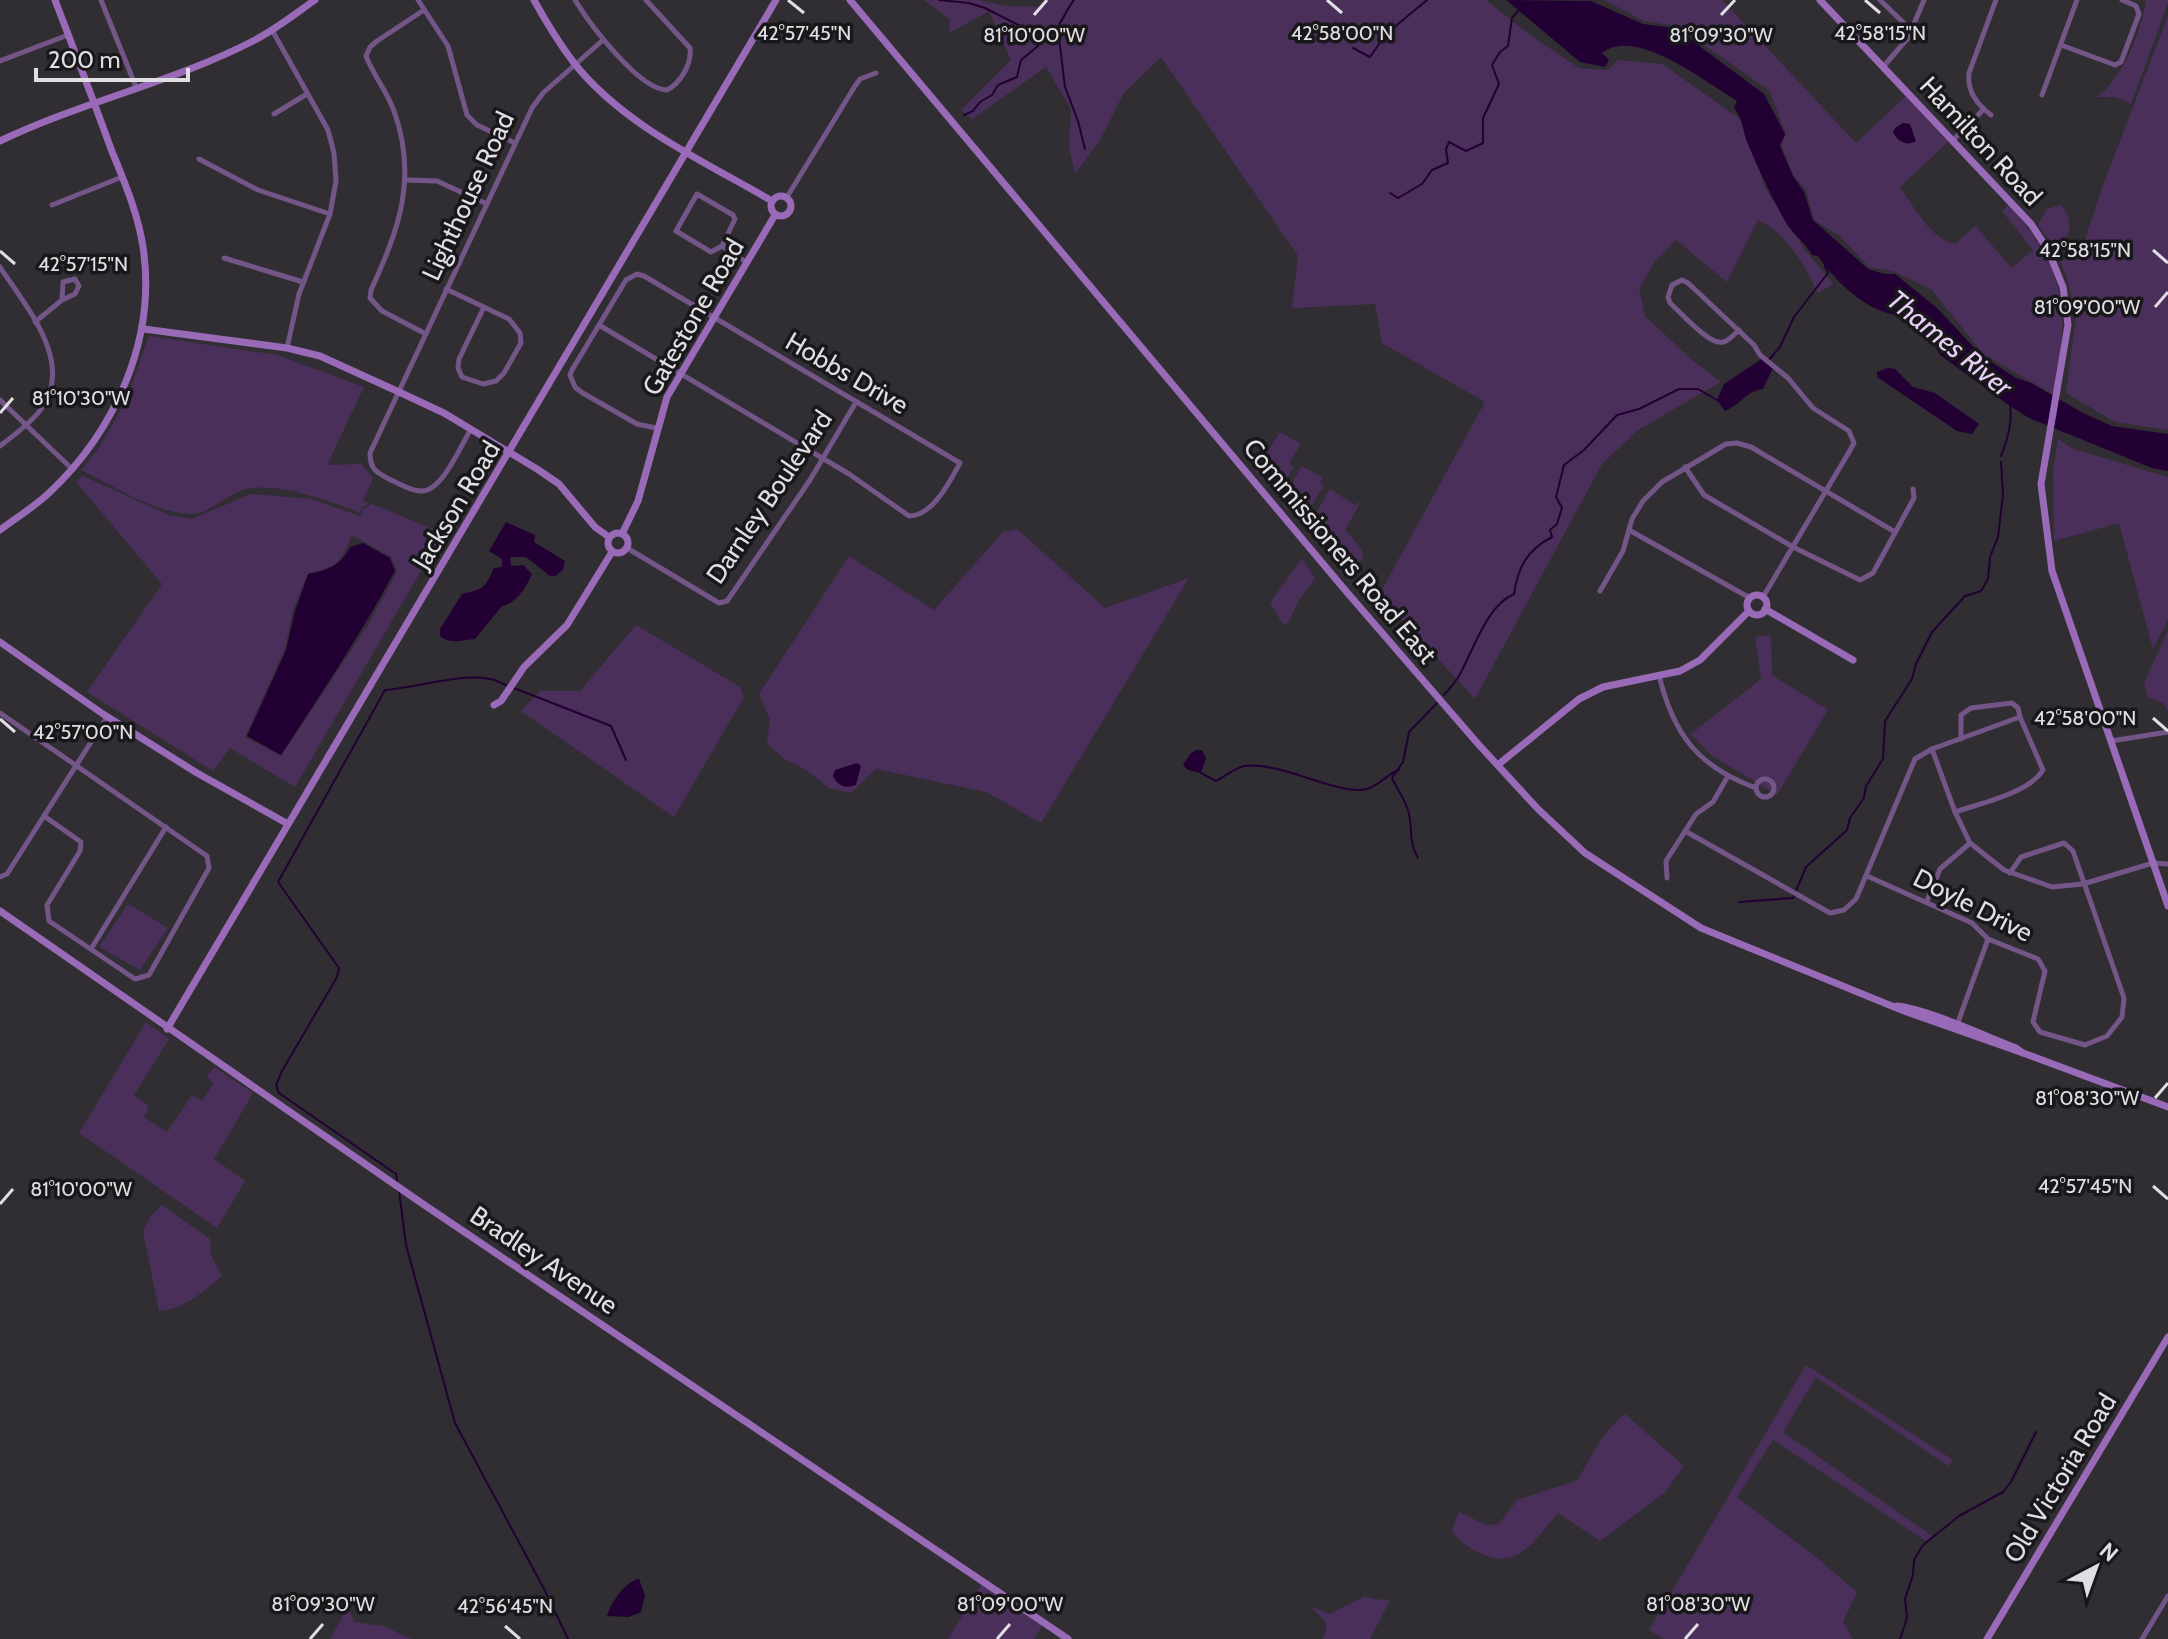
<svg xmlns="http://www.w3.org/2000/svg" width="2168" height="1639" viewBox="0 0 2168 1639" font-family="Cabin,sans-serif">
	<rect width="100%" height="100%" fill="#312e33"/>
	<g fill="#4a2f5b" fill-rule="evenodd">
		<path d="M924,0H979L1005,6L1039,7L1045,0H1486L1527,33L1579,68L1608,70L1618,60L1662,64L1743,121L1765,188L1805,250L1833,284L1818,293C1804,265 1788,234 1758,220L1727,282L1676,240L1655,261L1639,288L1645,316L1692,360L1721,382L1638,430L1602,464L1475,699L1379,595L1485,402L1382,343L1375,304L1292,308L1298,256L1161,57L1124,93L1100,140L1075,174L1069,147L1071,109L1046,67L972,119L961,110L1011,60L989,11L949,33L950,19Z"/>
		<path d="M1604,0H1722L1856,143L1906,96L1948,142L1900,187C1914,206 1930,239 1955,244L1975,226L2012,268L2033,250L2002,211L2009,204C2067,272 2070,310 2054,395L1983,354L1932,290L1895,272L1869,267L1840,236L1814,220L1806,190L1794,176L1781,145L1786,134L1769,90L1676,26L1644,21Z"/>
		<path d="M2146,0H2168V3L2131,104L2116,97H2097C2123,78 2141,32 2146,0Z"/>
		<polygon points="2168,16 2168,430 2115,422 2066,393 2076,317 2068,281 2060,261 2080,255 2102,188"/>
		<path d="M2061,205C2073,219 2072,235 2059,247L2052,244L2038,225L2047,209Z"/>
		<path d="M149,336L277,355L364,387L327,465L362,464L373,479L363,500L369,504L362,507L360,513C330,501 272,479 240,491C223,498 208,514 190,514C152,512 114,486 81,470L99,448L126,401Z"/>
		<polygon points="1280,432 1301,444 1289,464 1294,467 1277,493 1255,471"/>
		<polygon points="2058,439 2073,449 2168,477 2168,620 2153,649 2119,523 2054,541 2053,470"/>
		<polygon points="1302,466 1323,478 1320,483 1324,486 1302,521 1285,507 1282,499"/>
		<path d="M83,476L169,515L192,519L251,494L311,499L360,516L363,509L372,504L443,533L295,787L230,748L213,771L87,692L162,584L76,482ZM352,535L391,557L397,572L370,622L281,756L245,737L285,649L293,610L308,574C338,566 340,564 352,535Z"/>
		<polygon points="1330,489 1355,505 1361,501 1345,530 1361,548 1363,557 1348,581 1309,531 1310,523"/>
		<polygon points="1017,529 1105,608 1189,578 1041,823 986,792 876,769 851,793 829,788 806,770 783,758 767,743 770,720 759,694 849,556 934,610 1003,532"/>
		<polygon points="1302,558 1315,578 1299,600 1288,623 1283,624 1270,603"/>
		<polygon points="636,625 740,687 744,697 674,817 521,711 540,691 580,691"/>
		<polygon points="2168,630 2168,710 2167,710 2163,703 2148,697 2144,683"/>
		<polygon points="1771,635 1772,675 1828,710 1777,795 1711,755 1691,734 1761,679 1755,637"/>
		<polygon points="128,904 168,928 140,970 99,947"/>
		<polygon points="146,1022 169,1039 134,1095 149,1106 144,1117 167,1132 192,1095 202,1101 213,1084 207,1076 214,1067 253,1093 214,1159 245,1181 217,1228 79,1133"/>
		<path d="M162,1205L210,1239L211,1255L222,1276C203,1292 185,1309 159,1311L143,1231L150,1217Z"/>
		<polygon points="1806,1365 1953,1460 1948,1466 1816,1377 1783,1432 1935,1538 1926,1541 1773,1440 1737,1497 1817,1558 1857,1592 1843,1622 1853,1639 1664,1639 1649,1630"/>
		<path d="M1625,1414L1684,1466L1665,1492L1600,1541L1558,1513C1536,1538 1519,1571 1482,1554C1468,1547 1461,1543 1452,1530L1459,1512L1486,1525L1499,1524L1517,1500L1578,1480C1592,1455 1602,1432 1625,1414Z"/>
		<polygon points="982,1583 1042,1626 1034,1639 948,1639"/>
		<path d="M1365,1596L1372,1599L1390,1600L1370,1639H1323C1332,1623 1322,1618 1310,1606L1330,1614Z"/>
		<polygon points="348,1607 354,1622 383,1626 411,1639 330,1639"/>
	</g>
	<g fill="#203">
		<path d="M1506,0L1591,1L1643,24L1675,28L1764,94L1785,134L1780,146L1793,176L1804,192L1813,220L1868,269L1885,274H1895L1937,308L1982,356L2016,378L2031,383L2083,413L2112,426L2168,434V471L2152,468L2029,418L2010,406L1940,355L1931,339L1909,316C1873,318 1837,284 1818,256L1812,255C1805,242 1792,234 1785,221C1771,196 1758,168 1747,142C1743,131 1742,117 1734,108L1737,101C1706,83 1636,26 1602,53L1609,60L1605,67L1580,62Z"/>
		<path d="M1903,123L1910,124L1916,141C1907,147 1897,141 1893,132L1895,128Z"/>
		<path d="M1763,358L1773,368L1763,389C1748,390 1740,405 1725,411L1717,400L1724,384Z"/>
		<polygon points="1888,368 1895,369 1913,387 1935,393 1979,424 1972,434 1957,431 1877,377 1877,372"/>
		<path d="M506,522L535,535L534,542L565,561L563,570L555,576H550L526,557H510L511,566L523,565L532,574C527,586 516,604 502,606L475,639C463,640 450,645 440,636V629L462,594C484,589 485,588 494,568L502,567V559L489,551Z"/>
		<path d="M363,543L390,558L395,571C361,634 321,694 281,755L247,736L286,650L295,611L308,574C329,570 340,566 350,547Z"/>
		<polygon points="1196,750 1202,750 1206,758 1201,773 1188,770 1183,765 1190,754"/>
		<path d="M857,763L861,766L856,785C845,789 838,786 833,776L835,770Z"/>
		<path d="M639,1579L645,1595L641,1612L629,1617L607,1616C611,1602 625,1582 639,1579Z"/>
	</g>
	<g fill="none" stroke-linecap="round" stroke-linejoin="round">
		<g stroke="#203" stroke-width="2">
			<path d="M939,0L969,3L985,8L1042,37C1060,34 1063,13 1074,0"/>
			<polyline points="1058,30 1065,87 1078,121 1085,149"/>
			<polyline points="1353,48 1370,57 1386,34 1427,0"/>
			<polyline points="964,115 973,111 980,102 992,95 998,85 1017,77 1021,60 1038,46 1041,39"/>
			<polyline points="1390,193 1398,198 1422,184 1432,170 1448,163 1446,149 1449,142 1466,151 1483,143 1483,118 1499,84 1492,65 1500,52 1508,46 1512,18 1518,11"/>
			<polyline points="1769,360 1780,347 1794,317 1828,273 1825,266"/>
			<path d="M2001,456C2007,441 2013,422 2010,406"/>
			<polyline points="514,688 611,726 626,760"/>
			<path d="M1444,695C1450,688 1456,682 1460,674C1473,651 1487,605 1514,594C1518,567 1527,550 1552,537L1550,530L1557,524L1562,508L1556,497L1564,465L1584,450L1617,415L1639,409L1679,389H1698L1717,400"/>
			<path d="M1201,773L1216,781C1225,776 1235,768 1244,766C1281,761 1338,796 1367,789C1380,785 1387,774 1399,770"/>
			<path d="M1418,858C1408,840 1413,832 1409,814C1406,800 1398,791 1392,778L1403,762L1409,732L1437,703"/>
			<polyline points="1739,902 1793,898 1806,867 1847,830 1850,818 1864,798 1866,786 1883,759 1885,721 1912,679 1916,664 1932,632 1965,596 1981,591 1988,579 1990,557 1998,537 2003,495 2001,462"/>
			<path d="M397,1181L396,1174L279,1093L276,1085L282,1071L337,977L339,968L278,882L385,690C418,688 457,673 490,679C496,680 503,684 508,686"/>
			<polyline points="399,1191 406,1245 455,1423 544,1589 568,1639"/>
			<polyline points="1900,1639 1907,1618 1905,1599 1913,1575 1914,1560 1923,1545 1959,1516 2003,1492 2011,1482 2036,1432"/>
		</g>
		<polyline stroke="#203" stroke-width="9" points="1570,31 1602,40"/>
		<g stroke="#735687" stroke-width="5">
			<polyline points="101,0 136,87"/>
			<polyline points="418,0 448,46 467,115 477,125 515,143"/>
			<path d="M575,0C589,23 639,90 667,90C681,83 692,63 690,48L646,0"/>
			<polyline points="1880,0 1912,31"/>
			<path d="M424,10L377,41L370,47L366,56C373,75 387,91 394,111C418,178 399,229 371,290L370,298L382,311L426,334"/>
			<polyline points="272,30 328,130 334,153 336,181 330,214 299,294 287,348"/>
			<polyline points="2061,45 2115,65 2121,62 2139,14 2136,6 2122,0"/>
			<polyline points="0,61 68,35"/>
			<polyline points="1883,67 1908,38 1924,0"/>
			<polyline points="2042,95 2077,0"/>
			<polyline points="274,114 307,94"/>
			<path d="M1991,115C1977,104 1967,92 1969,73L1996,0"/>
			<polyline points="1953,140 1984,109"/>
			<polyline points="199,159 258,190 330,214"/>
			<polyline points="406,180 437,181 487,204"/>
			<polyline points="787,197 855,86 860,79 876,73"/>
			<polyline points="52,205 122,177"/>
			<polyline points="722,246 735,219 733,215 697,194 676,231 711,252 722,246 746,262"/>
			<polyline points="224,258 303,282"/>
			<path d="M0,267C26,307 78,365 38,413C28,425 13,436 0,446"/>
			<polyline points="446,289 509,319 520,333 521,343 504,373 496,381 483,384 462,377 458,368 459,359 484,307"/>
			<polyline points="35,322 62,300 75,294 79,286 75,279 63,282 62,300"/>
			<path d="M599,325L849,474L909,516C933,516 950,481 960,463L644,276L637,274L626,280L572,370L570,375L575,387L581,392L637,424L656,428"/>
			<path d="M1739,330C1734,334 1729,341 1723,342C1710,346 1680,312 1670,303L1668,297L1672,285L1682,280L1688,283L1754,345L1760,355L1788,378L1813,408L1849,431L1854,443L1849,452L1763,597"/>
			<polyline points="0,400 71,468"/>
			<path d="M471,429C461,445 442,492 421,491C411,491 400,484 391,480C377,473 370,470 370,453L532,108L543,93L603,40"/>
			<polyline points="1685,467 1704,495 1793,547 1860,580 1873,573 1914,498 1913,489"/>
			<polyline points="1629,530 1750,598"/>
			<polyline points="627,548 719,603 727,601 810,480 856,402"/>
			<polyline points="1600,591 1623,551 1632,519 1643,501 1662,482 1726,444 1737,443 1751,447 1895,532"/>
			<path d="M1659,675C1673,734 1698,767 1756,788"/>
			<polyline points="0,713 207,856 209,868 149,975 135,979 49,921 47,905 80,851 81,842 44,816"/>
			<polyline points="1961,739 1961,715 1971,708 2012,703 2018,708 2020,717"/>
			<polyline points="2111,741 2168,732"/>
			<polyline points="1932,749 1955,812 1970,843 2004,870 2052,887 2083,884 2153,863 2168,864"/>
			<circle cx="1765" cy="788" r="9"/>
			<path d="M1685,831L1830,913L1844,910L1856,899L1915,759L1932,749L2020,717L2043,770C2029,793 1981,803 1955,812"/>
			<polyline points="1867,876 1972,923 1988,939 2038,959 2045,971 2033,1022 2040,1032 2085,1045 2107,1036 2122,1017 2124,998 2073,851 2064,843 2021,857 2010,873"/>
			<polyline points="0,877 7,874 107,717"/>
			<polyline points="1667,878 1666,861 1696,814 1713,802 1728,776"/>
			<polyline points="1927,901 1940,869 1970,843"/>
			<polyline points="91,949 166,827"/>
			<polyline points="1957,1025 1988,939"/>
			<polyline points="2142,1639 2168,1596"/>
		</g>
		<g stroke="#996ab7" stroke-width="7">
			<path d="M534,0C546,22 559,43 574,63C624,126 704,161 772,201"/>
			<path d="M850,0L1345,590L1479,745L1538,809L1585,853L1701,928L1904,1011L2023,1053L2016,1048C1985,1036 1927,1009 1897,1006"/>
			<polyline points="1820,0 2031,224 2048,250 2063,287 2068,325 2041,484 2052,571 2168,906"/>
			<path d="M0,141C81,102 174,82 253,41C275,30 295,14 315,0"/>
			<circle cx="781" cy="206" r="10"/>
			<polyline points="144,329 287,348 320,356 399,392 444,413 537,469 559,484 595,527 609,537"/>
			<path d="M0,530C16,518 34,507 49,493C115,431 157,339 143,247C138,213 124,181 111,149C93,99 74,50 55,0"/>
			<circle cx="618" cy="543" r="10"/>
			<polyline points="622,534 638,501 667,397 775,215"/>
			<circle cx="1757" cy="605" r="10"/>
			<polyline points="1765,609 1853,660"/>
			<polyline points="0,642 103,714 197,773 288,824"/>
			<polyline points="494,705 501,701 524,667 567,625 612,552"/>
			<polyline points="1499,764 1579,699 1603,687 1680,671 1700,660 1749,611"/>
			<polyline points="0,911 420,1202 1068,1639"/>
			<polyline points="167,1029 776,0"/>
			<polyline points="2023,1053 2168,1107"/>
			<polyline points="1987,1639 2168,1337"/>
		</g>
	</g>
	<path fill="none" stroke="#e0dee2" stroke-width="3" d="M788,0L804,13M1327,0L1342,13M1865,0L1880,13M1034,15L1047,0M1721,15L1735,0M2153,250L2168,263M0,251L15,264M2155,307L2168,292M0,413L13,398M2153,718L2168,731M0,719L15,732M2155,1098L2168,1083M2153,1186L2168,1199M0,1204L13,1189M505,1626L520,1639M310,1639L323,1624M997,1639L1010,1624M1685,1639L1698,1624"/>
	<g text-anchor="middle" dominant-baseline="central" stroke-width="7" stroke-linejoin="round" paint-order="stroke">
		<g font-size="26" fill="#e0dee2" stroke="#181719">
			<text transform="translate(1981 141) rotate(47)">Hamilton Road</text>
			<text transform="translate(468 196) rotate(-65)">Lighthouse Road</text>
			<text transform="translate(693 317) rotate(-60)">Gatestone Road</text>
			<text transform="translate(847 373) rotate(30)">Hobbs Drive</text>
			<text transform="translate(769 497) rotate(-56)">Darnley Boulevard</text>
			<text transform="translate(456 505) rotate(-59)">Jackson Road</text>
			<text transform="translate(1340 551) rotate(50)">Commissioners Road East</text>
			<text transform="translate(1973 905) rotate(27)">Doyle Drive</text>
			<text transform="translate(544 1260) rotate(34)">Bradley Avenue</text>
			<text transform="translate(2060 1478) rotate(-59)">Old Victoria Road</text>
		</g>
		<g font-size="28" font-style="italic" fill="#e6cef7" stroke="#181719">
			<text transform="translate(1950 343) rotate(39)">Thames River</text>
		</g>
	</g>
	<g font-size="20" text-anchor="middle" fill="#e0dee2" stroke="#181719" stroke-width="7" stroke-linejoin="round" paint-order="stroke">
		<text x="804" y="40">42°57'45"N</text>
		<text x="1342" y="40">42°58'00"N</text>
		<text x="1880" y="40">42°58'15"N</text>
		<text x="1034" y="42">81°10'00"W</text>
		<text x="1721" y="42">81°09'30"W</text>
		<text x="2085" y="257">42°58'15"N</text>
		<text x="83" y="271">42°57'15"N</text>
		<text x="2087" y="314">81°09'00"W</text>
		<text x="81" y="405">81°10'30"W</text>
		<text x="2085" y="725">42°58'00"N</text>
		<text x="83" y="739">42°57'00"N</text>
		<text x="2087" y="1105">81°08'30"W</text>
		<text x="2085" y="1193">42°57'45"N</text>
		<text x="81" y="1196">81°10'00"W</text>
		<text x="323" y="1611">81°09'30"W</text>
		<text x="1010" y="1611">81°09'00"W</text>
		<text x="1698" y="1611">81°08'30"W</text>
		<text x="505" y="1613">42°56'45"N</text>
	</g>
	<g transform="translate(2096 1567) rotate(41)" stroke="#181719" stroke-width="6" paint-order="stroke">
	<path d="M0-6L14 30L0 20L-14 30Z" fill="#e0dee2"/>
	<text y="-12" font-size="22" font-weight="bold" text-anchor="middle" fill="#e0dee2">N</text>
	</g>
	<path d="M36 68v12h152v-12" fill="none" stroke="#e0dee2" stroke-width="4"/>
	<text x="48" y="68" font-size="24" fill="#e0dee2" stroke="#181719" stroke-width="6" paint-order="stroke">200 m</text>
</svg>
